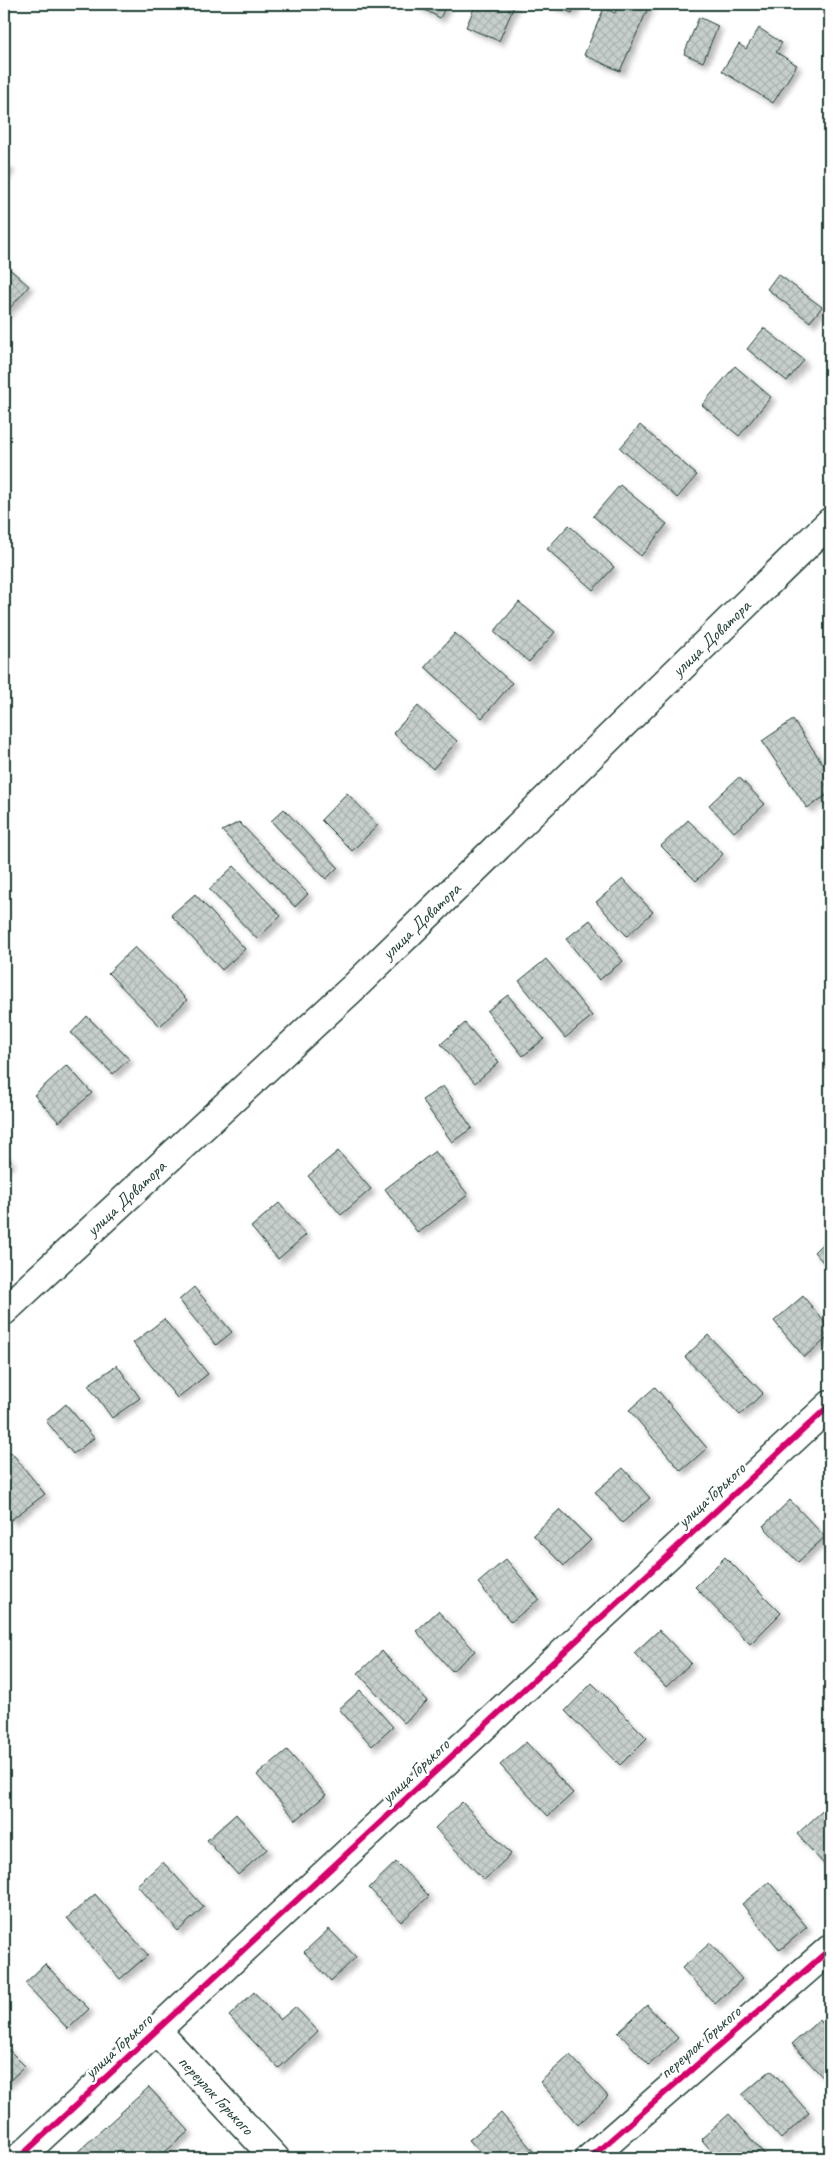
<svg xmlns="http://www.w3.org/2000/svg" width="834" height="2162" viewBox="0 0 834 2162" font-family="Caveat,sans-serif">
	<defs>
		<pattern id="building-cross-hatch" width="8" height="8" patternUnits="userSpaceOnUse" patternTransform="scale(1.25)"><rect width="8" height="8" fill="#c7cfcc"/><path d="M0 0l8 8M0 8l8-8" fill="none" stroke="#aab3b0"/></pattern>
		<filter id="shadow"><feDropShadow dx="4.5" dy="4.5" stdDeviation="2.5" flood-color="#0004"/></filter>
	</defs>
	<rect width="100%" height="100%" fill="#fff"/>
	<filter id="ink" filterUnits="userSpaceOnUse"><feTurbulence type="fractalNoise" baseFrequency=".02" numOctaves="2"/><feDisplacementMap in="SourceGraphic" scale="10" xChannelSelector="R" yChannelSelector="G"/><feConvolveMatrix kernelMatrix="1 2 1 2 8 2 1 2 1" color-interpolation-filters="sRGB"/></filter>
	<g filter="url(#ink)">
		<g fill="url(#building-cross-hatch)" stroke="#1f3d34" filter="url(#shadow)">
			<polygon points="414,4 447,4 440,18"/>
			<polygon points="476,4 515,4 499,41 466,27"/>
			<polygon points="549,4 576,4 572,13"/>
			<polygon points="619,4 650,4 620,71 584,55 604,8 615,13"/>
			<polygon points="699,17 718,26 703,62 684,54"/>
			<polygon points="759,28 782,43 776,52 797,65 773,103 722,71 739,44 746,49"/>
			<polygon points="4,163 10,167 4,176"/>
			<polygon points="4,264 29,286 4,315"/>
			<polygon points="778,274 822,307 810,322 767,289"/>
			<polygon points="764,328 804,360 787,381 747,349"/>
			<polygon points="735,366 771,397 739,436 702,405"/>
			<polygon points="640,425 697,475 677,498 620,448"/>
			<polygon points="620,485 667,524 641,556 593,516"/>
			<polygon points="569,525 614,567 593,590 547,549"/>
			<polygon points="519,602 555,632 529,662 494,632"/>
			<polygon points="455,633 512,683 482,718 425,667"/>
			<polygon points="418,706 457,741 433,769 393,733"/>
			<polygon points="793,720 830,774 830,793 807,808 762,741"/>
			<polygon points="739,777 765,804 734,832 709,805"/>
			<polygon points="347,793 378,825 352,851 321,820"/>
			<polygon points="284,809 338,867 326,879 271,821"/>
			<polygon points="688,820 723,854 696,881 661,846"/>
			<polygon points="239,822 308,894 295,907 222,831"/>
			<polygon points="234,866 281,916 257,939 209,889"/>
			<polygon points="623,879 653,912 627,936 596,902"/>
			<polygon points="195,894 245,949 222,970 171,915"/>
			<polygon points="590,920 623,961 599,980 566,939"/>
			<polygon points="135,947 187,1000 160,1026 108,973"/>
			<polygon points="546,959 592,1016 565,1038 519,981"/>
			<polygon points="508,995 544,1039 523,1056 487,1011"/>
			<polygon points="87,1016 129,1059 113,1074 71,1033"/>
			<polygon points="465,1023 499,1062 475,1083 441,1044"/>
			<polygon points="67,1065 92,1093 59,1122 34,1095"/>
			<polygon points="443,1086 472,1128 452,1142 422,1100"/>
			<polygon points="338,1151 371,1189 341,1215 308,1176"/>
			<polygon points="435,1151 468,1195 418,1233 385,1189"/>
			<polygon points="4,1153 11,1161 4,1167"/>
			<polygon points="279,1203 306,1235 278,1259 251,1227"/>
			<polygon points="830,1236 830,1270 814,1252"/>
			<polygon points="194,1287 232,1332 216,1345 179,1300"/>
			<polygon points="803,1296 830,1329 830,1336 804,1357 774,1321"/>
			<polygon points="164,1319 208,1374 177,1398 133,1343"/>
			<polygon points="708,1335 763,1393 740,1415 685,1357"/>
			<polygon points="117,1365 140,1398 112,1418 88,1385"/>
			<polygon points="655,1387 707,1448 681,1471 629,1410"/>
			<polygon points="66,1404 94,1438 73,1454 46,1421"/>
			<polygon points="11,1452 45,1494 11,1520 4,1511 4,1458"/>
			<polygon points="623,1468 650,1498 622,1523 595,1492"/>
			<polygon points="790,1500 825,1537 798,1562 763,1526"/>
			<polygon points="560,1509 591,1540 564,1566 533,1535"/>
			<polygon points="725,1557 781,1613 750,1644 695,1587"/>
			<polygon points="506,1559 539,1599 511,1622 478,1583"/>
			<polygon points="438,1611 475,1651 452,1671 416,1631"/>
			<polygon points="659,1630 691,1663 666,1687 634,1653"/>
			<polygon points="382,1651 427,1701 404,1723 358,1673"/>
			<polygon points="592,1683 647,1738 620,1765 565,1711"/>
			<polygon points="360,1690 393,1727 372,1746 339,1709"/>
			<polygon points="526,1742 573,1793 548,1816 500,1765"/>
			<polygon points="287,1750 326,1795 296,1820 257,1775"/>
			<polygon points="462,1802 511,1854 484,1880 435,1828"/>
			<polygon points="830,1804 830,1871 797,1834"/>
			<polygon points="236,1814 267,1849 238,1875 207,1840"/>
			<polygon points="163,1862 204,1907 178,1931 137,1885"/>
			<polygon points="396,1862 429,1896 401,1922 369,1888"/>
			<polygon points="769,1882 807,1927 780,1950 742,1904"/>
			<polygon points="95,1894 148,1955 120,1979 67,1918"/>
			<polygon points="329,1929 356,1957 331,1981 304,1952"/>
			<polygon points="710,1943 742,1979 715,2004 682,1968"/>
			<polygon points="45,1964 89,2009 68,2029 25,1983"/>
			<polygon points="254,1992 280,2020 295,2007 318,2031 279,2068 229,2016"/>
			<polygon points="647,2005 678,2038 649,2065 618,2032"/>
			<polygon points="819,2020 830,2032 830,2085 792,2044"/>
			<polygon points="4,2045 25,2066 4,2086"/>
			<polygon points="570,2055 608,2096 578,2125 540,2082"/>
			<polygon points="771,2070 809,2113 781,2139 742,2095"/>
			<polygon points="149,2087 189,2131 158,2158 72,2157"/>
			<polygon points="501,2113 538,2157 537,2158 485,2158 469,2140"/>
			<polygon points="729,2114 768,2158 718,2158 701,2139"/>
		</g>
		<g fill="none" stroke-linecap="round" stroke-linejoin="round">
			<defs>
				<g id="street">
					<polyline points="157,2031 275,2158"/>
					<polyline points="19,2158 830,1405"/>
					<polyline points="590,2158 830,1949"/>
				</g>
				<polyline id="secondary" points="4,1311 355,986 830,522"/>
			</defs>
			<use href="#street" stroke="#1f3d34" stroke-width="31"/>
			<use href="#secondary" stroke="#1f3d34" stroke-width="31"/>
			<use href="#street" stroke="#fff" stroke-width="28"/>
			<use href="#secondary" stroke="#fff" stroke-width="28"/>
			<defs>
				<g id="cycleway">
					<polyline points="19,2158 830,1405"/>
					<polyline points="590,2158 830,1949"/>
				</g>
			</defs>
			<use href="#cycleway" stroke="#fff" stroke-width="9"/>
			<use href="#cycleway" stroke="#d6006c" stroke-width="6"/>
		</g>
	</g>
	<g text-anchor="middle" dominant-baseline="central" stroke-width="5" stroke-linejoin="round" paint-order="stroke">
		<g font-size="18" fill="#1f3d34" stroke="#fff">
			<text transform="translate(711 638) rotate(-44)">улица Доватора</text>
			<text transform="translate(421 921) rotate(-44)">улица Доватора</text>
			<text transform="translate(126 1198) rotate(-43)">улица Доватора</text>
			<text transform="translate(711 1495) rotate(-43)">улица Горького</text>
			<text transform="translate(415 1771) rotate(-43)">улица Горького</text>
			<text transform="translate(700 2042) rotate(-41)">переулок Горького</text>
			<text transform="translate(118 2046) rotate(-43)">улица Горького</text>
			<text transform="translate(216 2095) rotate(47)">переулок Горького</text>
		</g>
	</g>
	<rect width="834" height="2162" fill="none" stroke="#fff" stroke-width="20"/>
	<rect x="10" y="10" width="814" height="2142" fill="none" stroke="#1f3d34" stroke-width="2" filter="url(#ink)"/>
</svg>
